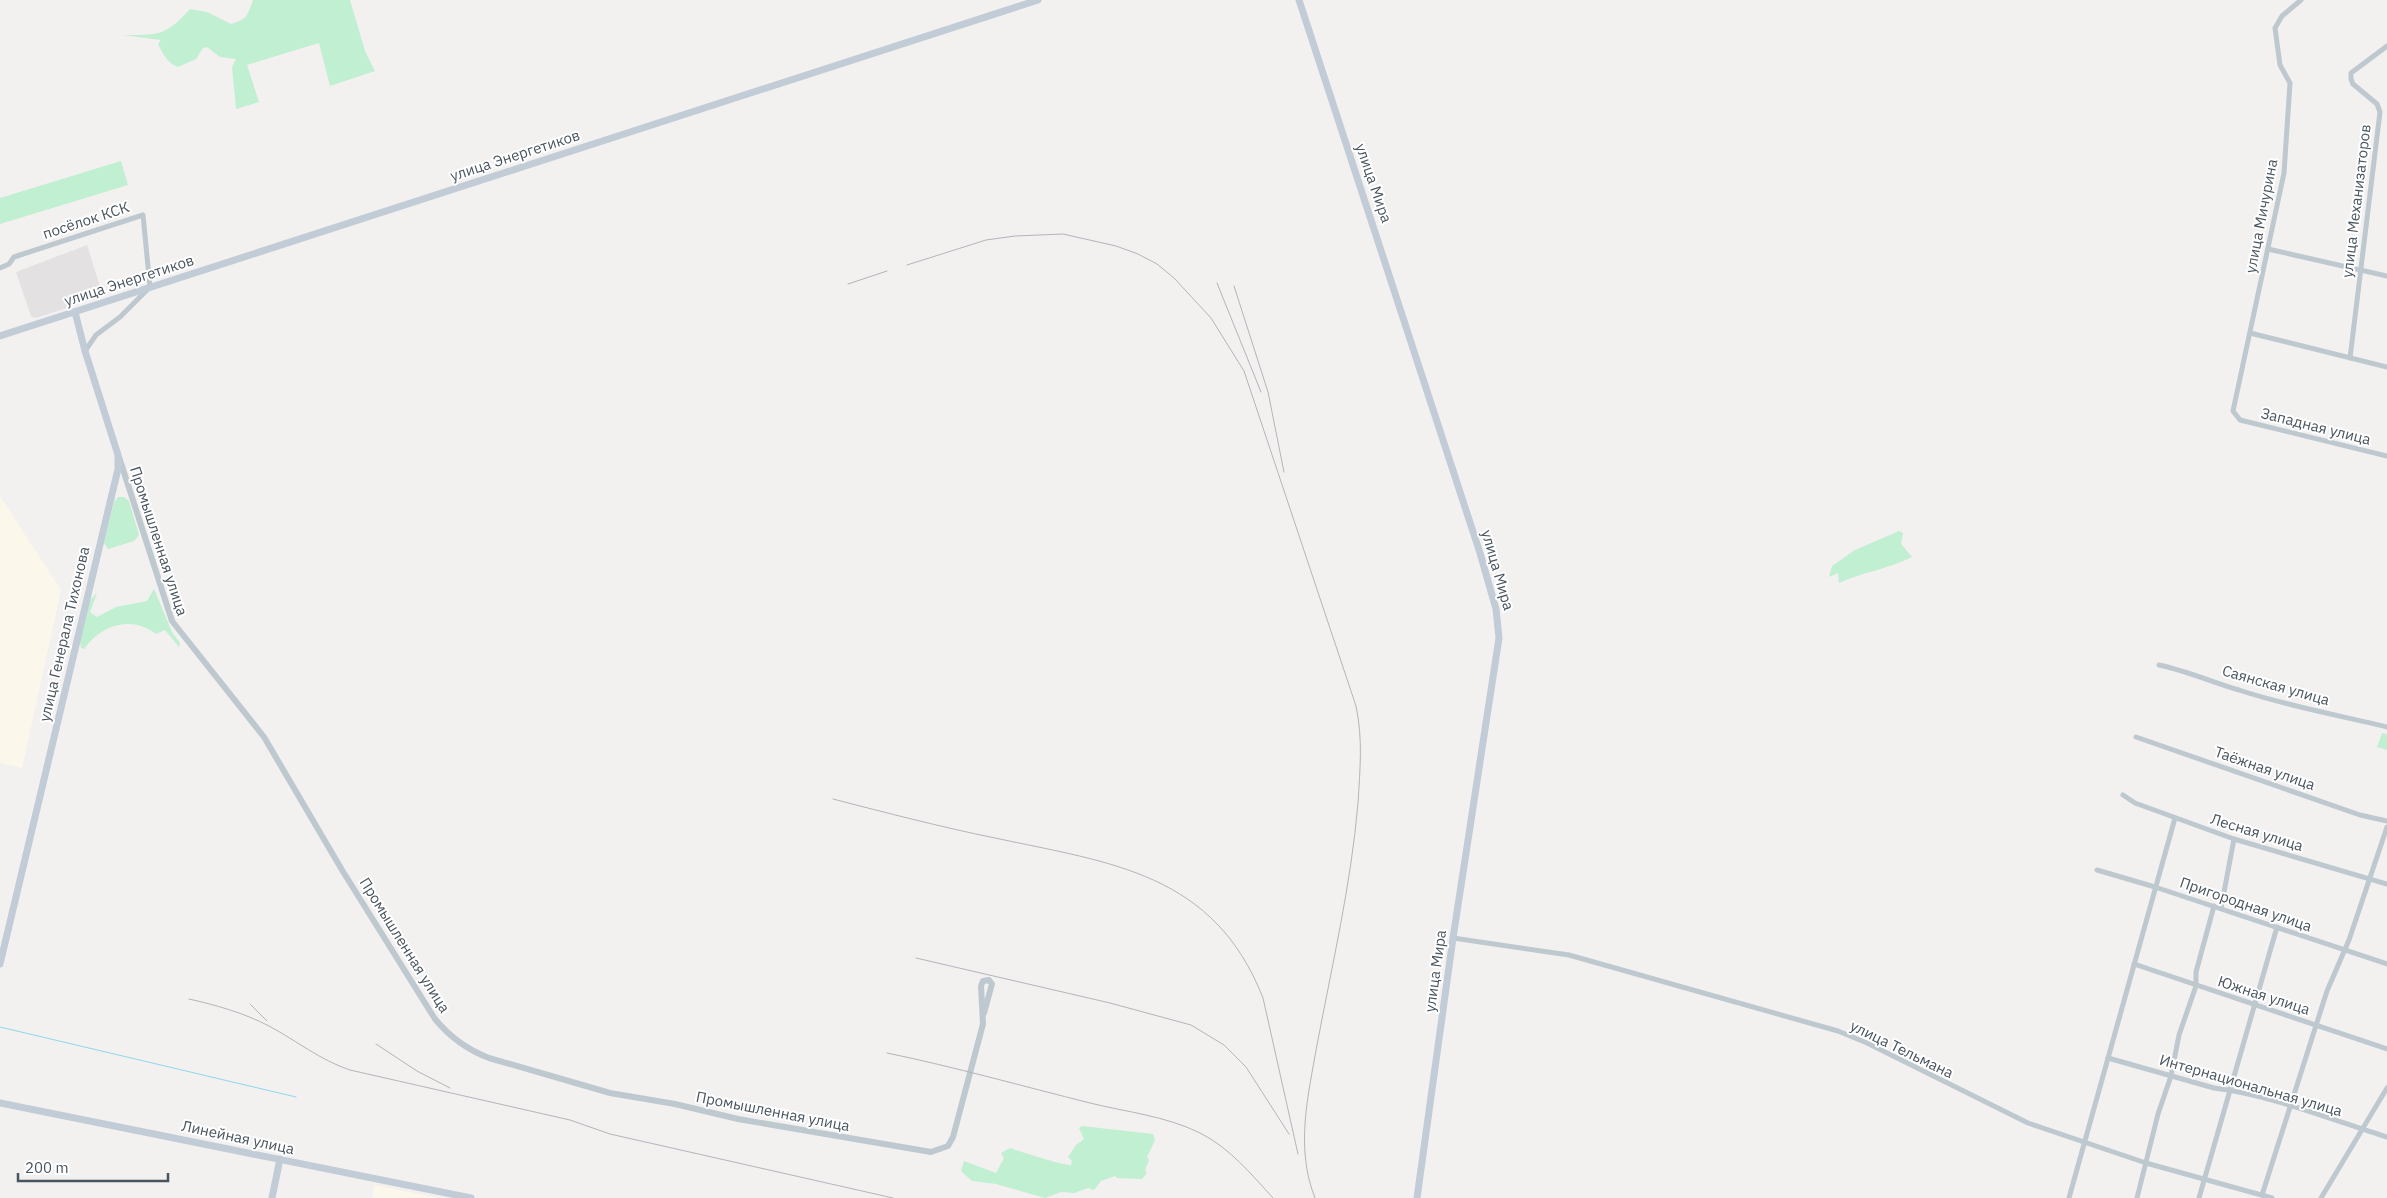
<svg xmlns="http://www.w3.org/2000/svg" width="2387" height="1198" viewBox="0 0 2387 1198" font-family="'IBM Plex Sans',sans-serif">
	<rect width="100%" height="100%" fill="#f3f0f0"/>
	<g fill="#fcf7eb">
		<polygon points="0,496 61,590 22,768 0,763"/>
		<polygon points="374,1185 439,1198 372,1198"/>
	</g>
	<polygon fill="#e4e1e2" points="87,245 103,296 36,318 31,316 16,272"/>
	<g fill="#c0efd2">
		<path d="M253,0H350L365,51L375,71L330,86L319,43L247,65L259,102L236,109L232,67L236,59L220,57L207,47L203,48L196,59L178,67C167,63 163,54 158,44L161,40L123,35C158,35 166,36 190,9L207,12L231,24C248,19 247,16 253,0Z"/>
		<polygon points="121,161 128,185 0,224 0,198"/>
		<polygon points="118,497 124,497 129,501 139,535 134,541 108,549 104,543 114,502"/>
		<path d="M1899,531L1903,533L1901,544L1912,557C1889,569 1863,572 1839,583L1838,573L1829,577L1832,566L1855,550Z"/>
		<path d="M154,589L172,632L180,643L179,647L165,630L156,634C131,615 101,625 84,649L81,648L80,642L90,600L97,593L90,612L97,617L116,607L147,601Z"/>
		<polygon points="2382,733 2387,734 2387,750 2377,747"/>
		<path d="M1082,1126L1153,1134L1155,1140L1147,1157L1149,1160L1145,1170L1147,1173L1142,1179L1117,1178L1115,1176L1101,1181L1094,1190L1088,1188L1074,1193L1061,1192L1045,1198L996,1184L972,1181L961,1171L964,1161L996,1173L1004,1158L1001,1153L1010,1148C1022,1152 1061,1165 1071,1165L1072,1161L1068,1157L1076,1145L1084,1139L1079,1128Z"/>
	</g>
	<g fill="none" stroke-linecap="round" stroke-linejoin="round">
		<polyline stroke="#8dd8ec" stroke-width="1" points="0,1027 296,1097"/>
		<g stroke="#bec8cf" stroke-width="5">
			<polyline points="2301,0 2282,16 2275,28 2280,65 2290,83 2284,173 2233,411 2240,420 2387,456"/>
			<polyline points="2268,249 2387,276"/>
			<polyline points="0,268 9,264 14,257 143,215 150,287 120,317 96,335 85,351"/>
			<polyline points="2250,333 2387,367"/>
			<polyline points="2350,358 2380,112 2377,104 2353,84 2351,79 2351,73 2387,46"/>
			<path d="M2159,665C2187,671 2212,682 2239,690C2287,706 2338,715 2387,727"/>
			<polyline points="2136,737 2360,815 2387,821"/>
			<polyline points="2123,795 2135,803 2234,839 2387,884"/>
			<polyline points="2097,870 2155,887 2387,964"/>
			<polyline points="2221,908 2234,839"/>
			<polyline points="1453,938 1569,955 1838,1031 1867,1043 2028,1123 2146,1163 2272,1198"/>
			<polyline points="2134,964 2387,1049"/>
			<path d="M2108,1058L2214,1088C2268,1094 2335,1121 2387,1137"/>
			<polyline points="2262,1195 2327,991 2349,940 2387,827"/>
			<polyline points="2069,1198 2175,818"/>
			<polyline points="2137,1198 2158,1114 2171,1076 2179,1035 2196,986 2196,972 2214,906"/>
			<polyline points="2199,1198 2277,927"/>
			<polyline points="2321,1198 2387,1088"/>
		</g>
		<path stroke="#bec8cf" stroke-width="6" d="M119,457L172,621L264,737L342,870L435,1019C449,1036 468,1050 489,1058L610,1093L675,1104L738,1119L931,1152L948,1146L953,1137L983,1024L981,986L983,981L989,980L992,984L984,1013"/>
		<g stroke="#c1ccd7" stroke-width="7">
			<polyline points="1299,0 1480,553 1496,609 1499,638 1453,938 1417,1198"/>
			<polyline points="0,336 1038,0"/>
			<polyline points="0,964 118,469 118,455 85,351 75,312"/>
			<polyline points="0,1103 471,1198"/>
			<polyline points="272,1198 280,1159"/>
		</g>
		<g stroke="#b2b5ba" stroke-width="1">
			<path d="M907,265L986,240L1015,236L1063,234L1116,246L1138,254L1157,264L1174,278L1211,318L1244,371L1356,706C1363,739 1360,770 1358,803C1351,885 1332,965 1317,1045C1308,1096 1295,1148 1315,1198"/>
			<polyline points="1217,283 1261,392"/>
			<polyline points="848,284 887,271"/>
			<polyline points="1234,286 1268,392 1284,472"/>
			<path d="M833,799C887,813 941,827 995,838C1112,863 1214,873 1263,998L1298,1154"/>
			<polyline points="916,958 1110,1003 1191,1025 1224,1045 1246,1067 1289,1134"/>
			<path d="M189,999C216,1005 244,1013 269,1026C297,1041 320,1060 350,1070L570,1120L610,1134L893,1198"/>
			<polyline points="250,1004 267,1021"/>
			<polyline points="376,1044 417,1071 450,1088"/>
			<path d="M887,1053C955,1067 1022,1086 1090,1103C1126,1112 1166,1116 1200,1133C1230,1148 1251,1174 1273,1198"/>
		</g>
	</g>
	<g text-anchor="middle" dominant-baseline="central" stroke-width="4" stroke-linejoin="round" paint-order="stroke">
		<g font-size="15" fill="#48545e" stroke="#fff">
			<text transform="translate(515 155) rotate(-18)">улица Энергетиков</text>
			<text transform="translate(1374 183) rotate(71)">улица Мира</text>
			<text transform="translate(2356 201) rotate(-83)">улица Механизаторов</text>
			<text transform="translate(2261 216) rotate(-79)">улица Мичурина</text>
			<text transform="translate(86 220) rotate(-18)">посёлок КСК</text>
			<text transform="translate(129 280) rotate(-18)">улица Энергетиков</text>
			<text transform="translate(2316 426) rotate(14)">Западная улица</text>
			<text transform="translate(159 541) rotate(72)">Промышленная улица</text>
			<text transform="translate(1498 570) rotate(74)">улица Мира</text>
			<text transform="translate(64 634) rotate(-77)">улица Генерала Тихонова</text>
			<text transform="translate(2276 685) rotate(16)">Саянская улица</text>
			<text transform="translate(2265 768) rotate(19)">Таёжная улица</text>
			<text transform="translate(2257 832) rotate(17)">Лесная улица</text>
			<text transform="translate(2246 904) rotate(19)">Пригородная улица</text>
			<text transform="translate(405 945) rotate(58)">Промышленная улица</text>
			<text transform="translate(1435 971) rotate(-82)">улица Мира</text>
			<text transform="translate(2264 995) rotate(18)">Южная улица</text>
			<text transform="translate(1902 1049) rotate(26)">улица Тельмана</text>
			<text transform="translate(2251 1085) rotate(16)">Интернациональная улица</text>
			<text transform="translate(773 1111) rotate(11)">Промышленная улица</text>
			<text transform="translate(238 1137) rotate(12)">Линейная улица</text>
		</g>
	</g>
	<path d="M18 1173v8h150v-8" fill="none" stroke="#48545e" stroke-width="2.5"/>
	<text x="25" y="1173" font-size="15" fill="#48545e" stroke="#ffffff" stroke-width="4" paint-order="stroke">200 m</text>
</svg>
